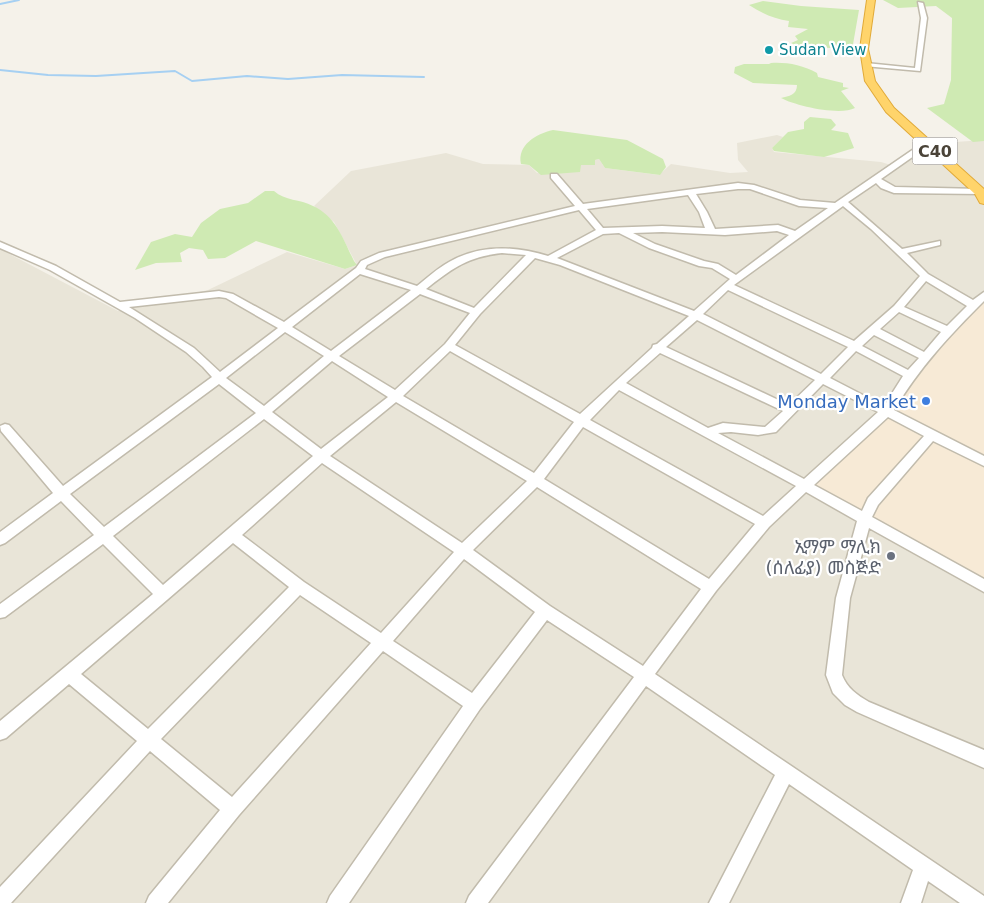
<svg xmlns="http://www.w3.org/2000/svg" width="984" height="903" viewBox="0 0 984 903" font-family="'DejaVu Sans','Noto Sans Ethiopic',sans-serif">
	<rect width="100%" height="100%" fill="#f5f2ea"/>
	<polygon fill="#e9e5d8" points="777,135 783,137 772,148 774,152 881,162 894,166 927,144 984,140 984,903 0,903 0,249 118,311 208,290 287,252 345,269 357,265 334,222 314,206 351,171 446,153 483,164 529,165 537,173 580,165 595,165 595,160 599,159 605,168 659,175 671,164 730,173 748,172 738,160 737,143"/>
	<polygon fill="#f7ead6" points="984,295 984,585 803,485 884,410"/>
	<g fill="#cfeab3">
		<polygon points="883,0 984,0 984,141 973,142 927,108 944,104 951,80 952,18 936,6 898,8"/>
		<path d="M763,1L801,6L859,10L852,50L819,47L812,53L791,43L798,40L795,36L808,29L788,27L789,21C774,19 761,13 749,5Z"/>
		<path d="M771,63C786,62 803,65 817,73L818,77L843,83V87L849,88L841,91L855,108C840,116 796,106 781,98C789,96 797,95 797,85L753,83L734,73L735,67L744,64H769Z"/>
		<polygon points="810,117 831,119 836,125 831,130 848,133 854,148 824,157 774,151 772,148 788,132 804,129 804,122"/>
		<path d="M553,130L627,140L663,159L666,167L660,175L605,168L599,159L595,160V165H581L580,172L541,175L529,165L521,164C517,145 536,134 553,130Z"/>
		<path d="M265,191H274C285,201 300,199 313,206C336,216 344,241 354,261L357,265L345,269L256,241L225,258L208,259L203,250L189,248L180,253L182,262L156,263L135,270L151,242L175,234L192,237L201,223L220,209L248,203Z"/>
	</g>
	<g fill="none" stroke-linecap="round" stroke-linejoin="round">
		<g stroke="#a6d0f2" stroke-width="2">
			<polyline points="0,4 19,0"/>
			<polyline points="0,70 48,75 96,76 175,71 192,81 247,76 288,79 342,75 424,77"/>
		</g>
		<defs>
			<g id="minor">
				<polygon points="918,2 923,3 927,18 920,71 864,66 864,64 866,63 915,68 921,18"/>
				<path d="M924,142L931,144L881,179L895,187L980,189L983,190V194L894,193L881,188L876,183L848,202L902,249L940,241V245L907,253L928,274L973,300L984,292V301C949,336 920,367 894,410L984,456V466L933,441L878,505L872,517L984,579V592L869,528L850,598L842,675C847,688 857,695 869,702L984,750V768L857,712L845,705L833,693L826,675L836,598L857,521L806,492L769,527L716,591L655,674L984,896V903H960L928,881L921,903H901L913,870L789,784L729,903H709L775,775L646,686L488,903H466L469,896L634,677L547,620L480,709L349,903H327L330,896L463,706L383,651L239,815L168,903H146L149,896L220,810L150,751L11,903H0V887L137,741L69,684L6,738L0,740V721L153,594L103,544L5,617L0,618V604L94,535L61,501L5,543L0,545V532L53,493L1,431L0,426L5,424L9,425L63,486L212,377L203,367L186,352L135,318L50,270L0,248V242L56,266L120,302L219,291L233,294L284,322L356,268L361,261L379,253L575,206L551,178V174H557L583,204L738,183L754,185L800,200L835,203ZM738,189H750L799,206L828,208L795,231L778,225L715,229L707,212L696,194ZM688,195L699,212L705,228L662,226L603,228L587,209ZM843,206L871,229L920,276L894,306L854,341L734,285ZM579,210L596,230L548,256C515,246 480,244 449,262C438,268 427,278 417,286L365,269L367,265L385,257ZM777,231L789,235L736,275L718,264L704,261L655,244L633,233L662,232L725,235ZM619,233L649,248L699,266L712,268L730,279L694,311L557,258L603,234ZM502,253L526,255L474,308L426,289C453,268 467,257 502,253ZM535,258L560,265L689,316L657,344L653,345L652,348L580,414L455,345L480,314ZM360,274L411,290L331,351L292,327ZM926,281L967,306L947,326L904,307ZM728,290L848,347L821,374L703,314ZM420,294L470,313L445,344L395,390L339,356ZM219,297L226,298L278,328L220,372L194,348L129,307ZM899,312L941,332L924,352L880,329ZM697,320L815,380L789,405L666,347ZM285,332L324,356L264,406L226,378ZM874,335L919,358L908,370L862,346ZM450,351L574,422L534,473L403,396ZM856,351L903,376L884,406L830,378ZM660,353L783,411L765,427L723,423L708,428L626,383ZM332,361L388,397L321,449L272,412ZM219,384L256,413L104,527L70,494ZM823,384L878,412L804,479L718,433L731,432L758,435L776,432ZM619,390L796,486L763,516L590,420ZM396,402L527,481L462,543L330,456ZM888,417L924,436L868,498L862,511L814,485ZM264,419L313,456L163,585L113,536ZM583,427L755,524L709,579L544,479ZM322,463L454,552L381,633L304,582L242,535ZM537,487L701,589L643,666L550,606L473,550ZM233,543L289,587L148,729L81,674ZM464,559L535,612L472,693L393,641ZM300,595L371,643L232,797L161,739Z"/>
			</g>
			<polygon id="highway" points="867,0 875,0 868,49 875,81 894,108 984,189 984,204 980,203 975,194 886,112 865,81 860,49"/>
		</defs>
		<use href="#minor" stroke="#c1bbac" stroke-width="3"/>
		<use href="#highway" stroke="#e1aa39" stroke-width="2"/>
		<use href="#minor" fill="#fff" fill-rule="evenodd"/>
		<use href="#highway" fill="#ffd46b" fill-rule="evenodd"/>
	</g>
	<circle fill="#0f9aa8" stroke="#fff" stroke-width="2" cx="769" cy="50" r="5"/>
	<circle fill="#3f7fe0" stroke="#fff" stroke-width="2" cx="926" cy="401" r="5"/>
	<circle fill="#6b7280" stroke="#fff" stroke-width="2" cx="891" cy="556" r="5"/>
	<g text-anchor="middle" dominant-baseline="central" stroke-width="4.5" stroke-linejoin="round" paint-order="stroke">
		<g font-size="15" fill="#0d838f" stroke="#fff" text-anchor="start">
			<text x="779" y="50">Sudan View</text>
		</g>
		<rect fill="#fff" stroke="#807b74" stroke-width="1" x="912.5" y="137.5" width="45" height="27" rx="4"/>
		<g font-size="16" font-weight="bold" fill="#4a4338">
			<text x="935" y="151">C40</text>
		</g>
		<g font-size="18" fill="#366cbe" stroke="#fff" text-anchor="end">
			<text x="916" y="401">Monday Market</text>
		</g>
		<g font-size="18" fill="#5b616d" stroke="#fff" text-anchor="end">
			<text x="881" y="546">ኢማም ማሊክ<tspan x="881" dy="21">(ሰለፊያ) መስጅድ</tspan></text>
		</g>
	</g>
</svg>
